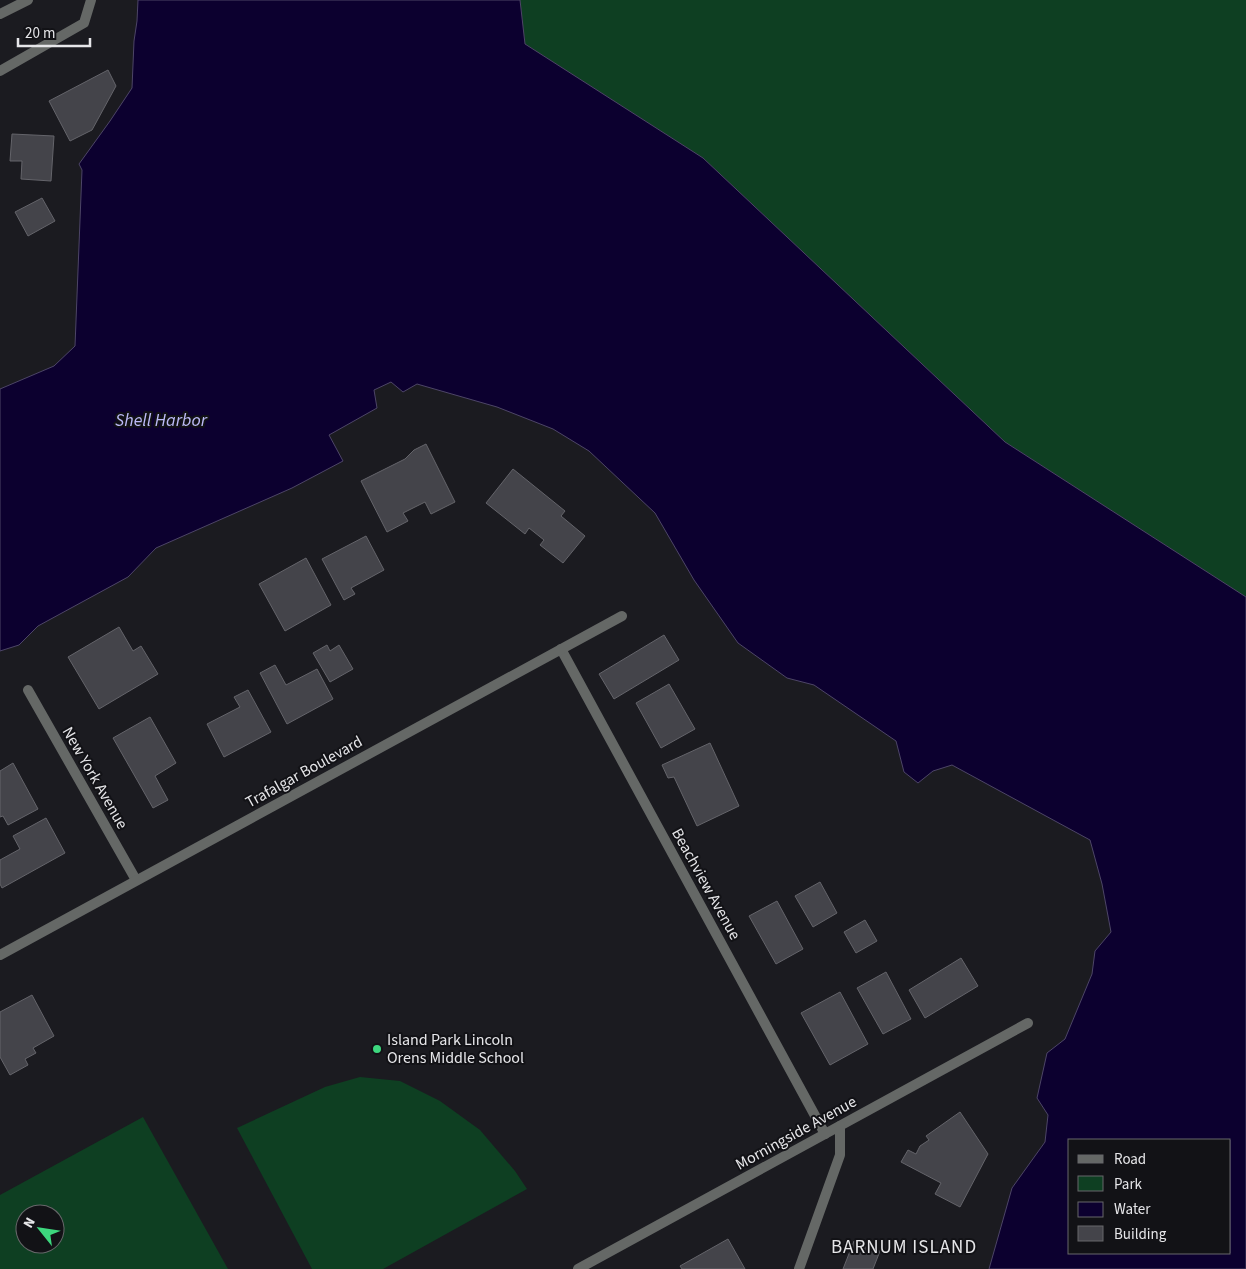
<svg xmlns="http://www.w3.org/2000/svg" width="1246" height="1269" viewBox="0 0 1246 1269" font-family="'Source Sans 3',sans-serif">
	<rect width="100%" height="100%" fill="#1b1b20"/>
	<g fill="#0e3f22" fill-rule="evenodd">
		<polygon points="520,0 1246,0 1246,597 1005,442 703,158 525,44"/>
		<polygon points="360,1077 400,1081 440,1101 480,1130 515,1171 527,1189 383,1269 312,1269 237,1128 325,1087"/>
		<path d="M143,1117L228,1269H0V1195ZM25,1214H55V1244H25Z"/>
	</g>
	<path fill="#0c002f" stroke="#4d4567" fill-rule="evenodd" d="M138,0H520L525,44L703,158L1005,442L1246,597V1269H989L1012,1188L1045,1142L1048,1115L1037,1098L1047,1053L1065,1039L1092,974L1095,951L1111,932L1102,884L1090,840L952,765L933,771L918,783L904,772L896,741L814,685L787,678L738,643L694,580L655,513L589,451L553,429L497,407L417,384L403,392L391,382L374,390L377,408L329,435L343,461L292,488L156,548L128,577L38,626L19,645L0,651V389L54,366L75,346L82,170L79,164L110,121L132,88L134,41L137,21ZM1070,1140H1230V1253H1070Z"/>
	<g fill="#44444a" stroke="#64646a">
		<polygon points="108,70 116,86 92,130 70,141 49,101"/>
		<polygon points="12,134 54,136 51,181 21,179 22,161 10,161"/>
		<polygon points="42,198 55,221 28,236 15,212"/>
		<polygon points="426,444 455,502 431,514 425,502 403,513 408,521 387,532 361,481 405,459 414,450"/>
		<polygon points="513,469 565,511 561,516 585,536 563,563 540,545 544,540 529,528 525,534 486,503"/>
		<polygon points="366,536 384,570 351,588 355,594 344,600 322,559"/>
		<polygon points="306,558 331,605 285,631 259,584"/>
		<polygon points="119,627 133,651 141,646 158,674 99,709 68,657"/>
		<polygon points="664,635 679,660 614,699 599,674"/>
		<polygon points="327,645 330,651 339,645 353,669 330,682 313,653"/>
		<polygon points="275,665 286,685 317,669 333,699 287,724 260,673"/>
		<polygon points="669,684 695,729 661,748 636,703"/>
		<polygon points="248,690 271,732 224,757 207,724 240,707 234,697"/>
		<polygon points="150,717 176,763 155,776 168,800 153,808 113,738"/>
		<polygon points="710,743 739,806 697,826 674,777 668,778 662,765"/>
		<polygon points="13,763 38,809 8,825 3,816 0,817 0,771"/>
		<polygon points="46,818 65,853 2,888 0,884 0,860 20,849 13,836"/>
		<polygon points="820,882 837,913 813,927 795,896"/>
		<polygon points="777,901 803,949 776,964 749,916"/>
		<polygon points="865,920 877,941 856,953 844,932"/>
		<polygon points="961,958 978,986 925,1018 909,990"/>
		<polygon points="886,972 911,1019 883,1034 857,988"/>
		<polygon points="840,992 868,1044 830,1065 801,1013"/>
		<polygon points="32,995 54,1036 33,1048 36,1053 25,1059 28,1065 10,1075 0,1057 0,1012"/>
		<polygon points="960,1112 988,1154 960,1207 935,1194 941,1183 901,1162 908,1150 916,1154 920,1146 929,1140 926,1136"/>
		<polygon points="728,1239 745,1269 682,1269 680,1266"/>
		<polygon points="854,1241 880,1251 873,1269 843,1269"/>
	</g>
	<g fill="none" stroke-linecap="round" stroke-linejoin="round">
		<g stroke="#656866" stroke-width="10">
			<polyline points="0,14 28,0"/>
			<polyline points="0,71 84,23 91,0"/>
			<polyline points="561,649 825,1134"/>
			<polyline points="28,690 136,880"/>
			<polyline points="0,955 622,616"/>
			<polyline points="578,1269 1028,1023"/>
			<polyline points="799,1269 840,1155 840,1126"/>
		</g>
	</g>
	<circle fill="#3dd77e" stroke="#121216" stroke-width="2" cx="377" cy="1049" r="5"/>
	<g text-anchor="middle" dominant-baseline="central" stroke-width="4" stroke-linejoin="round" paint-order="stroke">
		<g font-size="16" fill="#e6e6e9" stroke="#121216">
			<text transform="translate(304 772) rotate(-29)">Trafalgar Boulevard</text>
			<text transform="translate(95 778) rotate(60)">New York Avenue</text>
			<text transform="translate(706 884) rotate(61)">Beachview Avenue</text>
			<text transform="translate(796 1133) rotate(-29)">Morningside Avenue</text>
		</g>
		<g font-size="16" fill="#e6e6e9" stroke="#121216" text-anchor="start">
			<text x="387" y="1040">Island Park Lincoln<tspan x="387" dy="18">Orens Middle School</tspan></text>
		</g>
		<g font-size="18" font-style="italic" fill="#bdbbf8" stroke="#121216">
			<text x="161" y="420">Shell Harbor</text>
		</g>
		<g font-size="19" letter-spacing="1" fill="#e6e6e9" stroke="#121216">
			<text x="904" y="1247">BARNUM ISLAND</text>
		</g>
	</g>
	<rect x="1068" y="1139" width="162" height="115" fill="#121216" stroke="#67676a"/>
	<rect x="1078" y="1155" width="25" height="8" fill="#656866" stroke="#67676a"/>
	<text x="1114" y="1164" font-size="15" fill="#e6e6e9">Road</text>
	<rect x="1078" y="1176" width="25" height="15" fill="#0e3f22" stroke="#67676a"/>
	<text x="1114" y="1189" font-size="15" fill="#e6e6e9">Park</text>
	<rect x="1078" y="1202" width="25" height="15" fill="#0c002f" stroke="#67676a"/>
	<text x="1114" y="1214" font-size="15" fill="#e6e6e9">Water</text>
	<rect x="1078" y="1226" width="25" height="15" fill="#44444a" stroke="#67676a"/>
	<text x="1114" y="1239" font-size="15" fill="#e6e6e9">Building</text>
	<g transform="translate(40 1229) rotate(300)"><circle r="24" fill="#121216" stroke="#67676a"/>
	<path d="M0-4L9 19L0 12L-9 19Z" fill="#3dd77e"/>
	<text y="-8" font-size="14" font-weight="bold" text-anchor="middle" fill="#e6e6e9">N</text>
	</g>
	<path d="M18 38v8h72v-8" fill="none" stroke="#e6e6e9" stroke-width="2.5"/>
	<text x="25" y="38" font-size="15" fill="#e6e6e9" stroke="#121216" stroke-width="4" paint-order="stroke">20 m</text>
</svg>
